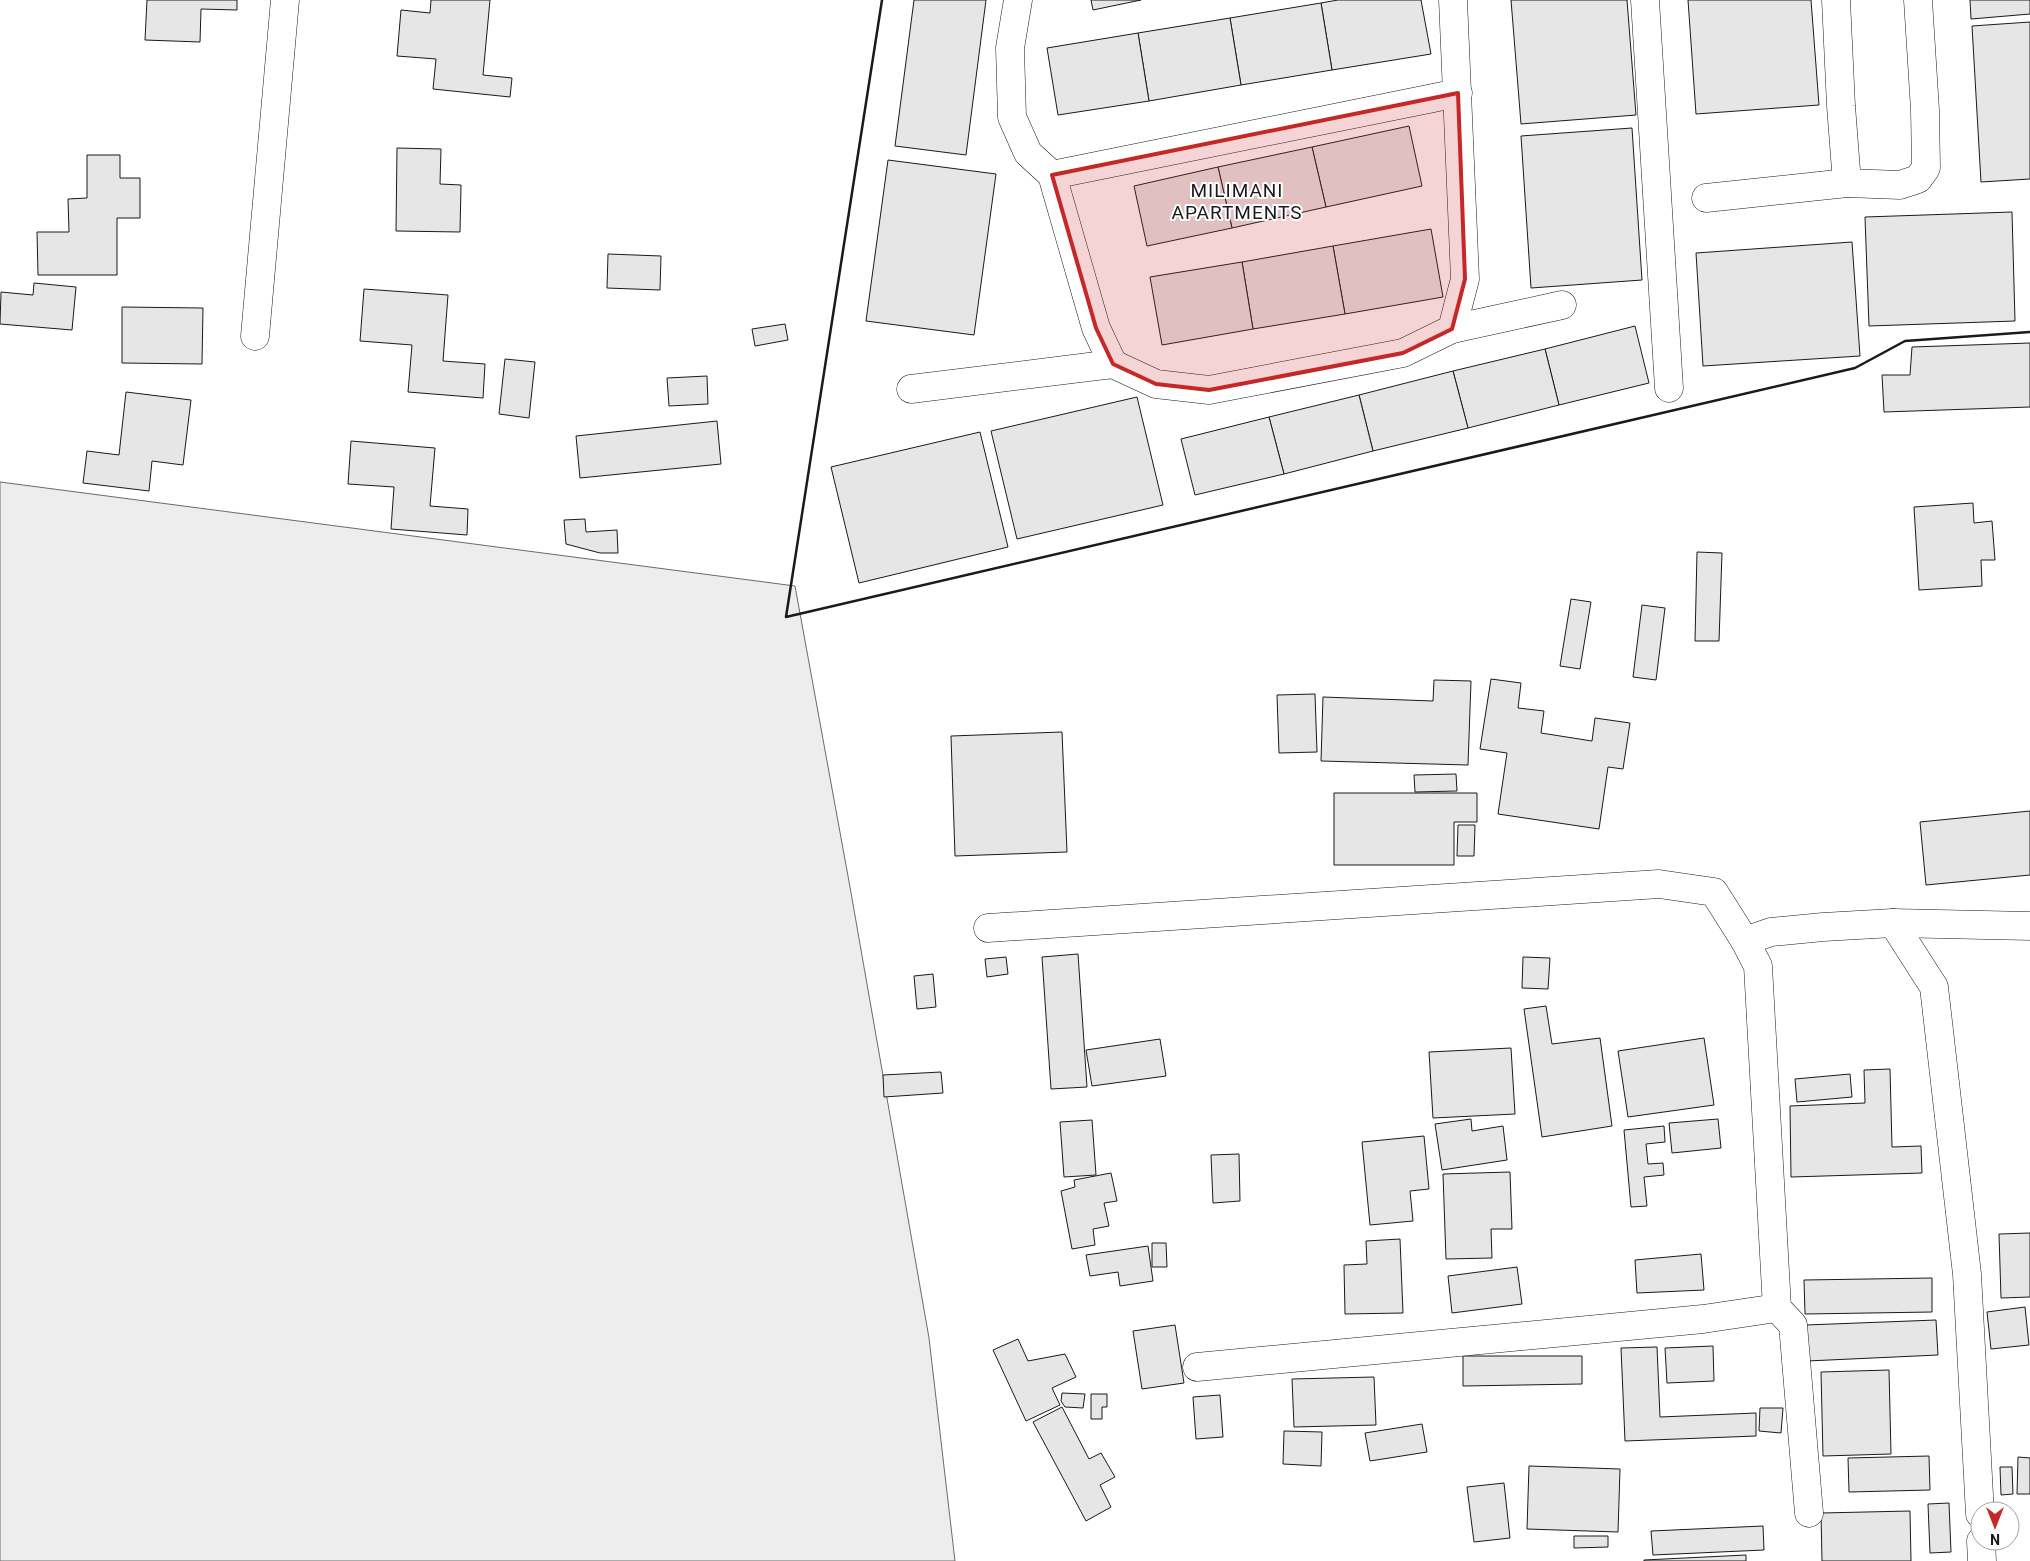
<svg xmlns="http://www.w3.org/2000/svg" width="2030" height="1561" viewBox="0 0 2030 1561" font-family="Roboto,sans-serif">
	<rect width="100%" height="100%" fill="#fff"/>
	<polygon fill="#ededed" stroke="#6a6a6a" points="0,482 795,586 850,887 929,1338 955,1561 0,1561"/>
	<g fill="#e6e6e6" stroke="#1a1a1a">
		<polygon points="147,0 237,0 237,10 201,9 200,42 145,40"/>
		<polygon points="431,0 490,0 483,75 512,78 510,97 433,89 436,59 397,56 401,10 430,13"/>
		<polygon points="914,0 986,0 966,155 895,146"/>
		<polygon points="1091,0 1141,0 1093,10"/>
		<polygon points="1338,0 1421,0 1431,54 1332,70 1321,3"/>
		<polygon points="1511,0 1627,0 1636,115 1521,124"/>
		<polygon points="1688,0 1811,0 1819,105 1696,114"/>
		<polygon points="1970,0 2030,0 2030,14 1971,19"/>
		<polygon points="1321,3 1332,70 1241,85 1230,18"/>
		<polygon points="1230,18 1241,85 1149,101 1138,33"/>
		<polygon points="2030,22 2030,179 1981,182 1972,26"/>
		<polygon points="1138,33 1149,101 1058,115 1047,48"/>
		<polygon points="1409,126 1422,186 1326,207 1312,147"/>
		<polygon points="1632,128 1642,280 1531,288 1521,136"/>
		<polygon points="1312,147 1326,207 1232,228 1218,167"/>
		<polygon points="397,148 441,149 440,184 461,185 460,232 396,231"/>
		<polygon points="87,155 120,155 120,178 140,178 140,218 117,218 117,275 38,275 37,232 69,232 68,199 87,198"/>
		<polygon points="888,160 996,174 974,335 866,321"/>
		<polygon points="1218,167 1232,228 1147,246 1134,186"/>
		<polygon points="2012,212 2015,321 1869,326 1865,217"/>
		<polygon points="1431,229 1443,297 1345,314 1333,246"/>
		<polygon points="1852,242 1860,356 1703,366 1696,253"/>
		<polygon points="1333,246 1345,314 1253,329 1242,262"/>
		<polygon points="608,254 661,256 660,290 607,288"/>
		<polygon points="1242,262 1253,329 1162,345 1150,277"/>
		<polygon points="34,283 76,287 72,330 0,324 1,292 33,295"/>
		<polygon points="364,289 448,295 443,361 485,364 483,398 408,392 412,345 360,341"/>
		<polygon points="122,307 203,308 202,364 122,363"/>
		<polygon points="785,324 788,340 755,346 752,329"/>
		<polygon points="1635,326 1649,383 1559,405 1545,349"/>
		<polygon points="2030,343 2030,407 1884,412 1882,375 1910,375 1912,347"/>
		<polygon points="1545,349 1559,405 1468,428 1453,371"/>
		<polygon points="505,359 535,362 529,418 499,414"/>
		<polygon points="1453,371 1468,428 1373,451 1359,395"/>
		<polygon points="707,376 708,404 669,406 667,378"/>
		<polygon points="126,392 191,400 183,465 152,461 149,491 83,483 87,451 119,455"/>
		<polygon points="1359,395 1373,451 1284,474 1269,417"/>
		<polygon points="1137,397 1163,505 1017,539 991,431"/>
		<polygon points="1269,417 1284,474 1195,495 1181,439"/>
		<polygon points="717,421 721,464 580,478 576,436"/>
		<polygon points="980,432 1008,547 859,583 831,467"/>
		<polygon points="351,441 435,448 430,506 468,509 467,535 391,529 394,487 348,484"/>
		<polygon points="1973,503 1974,523 1992,521 1995,560 1981,560 1982,586 1919,590 1914,507"/>
		<polygon points="585,519 586,532 617,530 618,553 600,553 566,544 564,520"/>
		<polygon points="1697,552 1722,553 1719,641 1695,641"/>
		<polygon points="1571,599 1591,602 1580,669 1560,666"/>
		<polygon points="1642,605 1665,608 1656,680 1633,677"/>
		<polygon points="1491,679 1521,683 1518,708 1544,711 1541,733 1592,741 1595,718 1630,723 1623,769 1608,767 1599,829 1498,814 1507,753 1480,749"/>
		<polygon points="1434,680 1471,681 1468,765 1321,761 1323,697 1433,701"/>
		<polygon points="1315,694 1317,752 1279,753 1277,695"/>
		<polygon points="1062,732 1067,852 955,856 951,736"/>
		<polygon points="1456,774 1457,791 1415,792 1414,775"/>
		<polygon points="1334,793 1477,793 1477,822 1454,822 1454,865 1334,865"/>
		<polygon points="2030,811 2030,875 1926,885 1920,822"/>
		<polygon points="1458,825 1475,825 1474,856 1457,856"/>
		<polygon points="1078,954 1087,1087 1051,1089 1042,957"/>
		<polygon points="1006,957 1008,974 987,977 985,959"/>
		<polygon points="1523,957 1550,958 1548,989 1522,988"/>
		<polygon points="933,974 936,1007 917,1009 914,976"/>
		<polygon points="1546,1006 1552,1044 1600,1038 1612,1126 1542,1137 1524,1009"/>
		<polygon points="1704,1038 1714,1105 1628,1117 1618,1051"/>
		<polygon points="1160,1039 1166,1076 1092,1086 1086,1050"/>
		<polygon points="1511,1048 1515,1114 1433,1118 1429,1052"/>
		<polygon points="1890,1069 1892,1147 1921,1146 1922,1173 1791,1177 1790,1106 1865,1103 1864,1070"/>
		<polygon points="941,1072 943,1093 884,1097 883,1075"/>
		<polygon points="1850,1074 1852,1097 1797,1102 1795,1079"/>
		<polygon points="1471,1119 1472,1131 1503,1126 1507,1160 1442,1170 1435,1124"/>
		<polygon points="1718,1119 1721,1148 1672,1153 1669,1123"/>
		<polygon points="1092,1120 1096,1175 1064,1177 1060,1122"/>
		<polygon points="1664,1126 1665,1142 1646,1144 1648,1164 1663,1163 1664,1175 1644,1177 1647,1206 1631,1207 1624,1130"/>
		<polygon points="1424,1136 1429,1189 1410,1191 1413,1221 1370,1225 1362,1142"/>
		<polygon points="1239,1154 1240,1201 1213,1203 1211,1155"/>
		<polygon points="1510,1172 1512,1229 1491,1229 1492,1258 1446,1259 1443,1174"/>
		<polygon points="1111,1173 1117,1201 1104,1203 1109,1226 1093,1229 1095,1245 1072,1249 1061,1191 1075,1187 1074,1180"/>
		<polygon points="2030,1233 2030,1297 2001,1298 1999,1234"/>
		<polygon points="1400,1239 1403,1313 1345,1314 1344,1265 1367,1264 1366,1241"/>
		<polygon points="1152,1243 1166,1243 1167,1267 1152,1267"/>
		<polygon points="1148,1246 1153,1281 1120,1286 1118,1272 1090,1276 1086,1255"/>
		<polygon points="1701,1254 1704,1290 1637,1293 1635,1260"/>
		<polygon points="1517,1267 1522,1304 1452,1313 1448,1276"/>
		<polygon points="1932,1278 1932,1312 1805,1314 1804,1280"/>
		<polygon points="2025,1307 2029,1345 1991,1349 1987,1312"/>
		<polygon points="1936,1320 1938,1355 1807,1361 1806,1325"/>
		<polygon points="1175,1325 1184,1383 1142,1389 1133,1331"/>
		<polygon points="1018,1339 1028,1361 1065,1354 1076,1377 1052,1388 1060,1405 1026,1421 993,1350"/>
		<polygon points="1713,1346 1714,1381 1667,1383 1665,1348"/>
		<polygon points="1657,1347 1660,1417 1756,1413 1756,1436 1625,1441 1621,1348"/>
		<polygon points="1463,1356 1582,1356 1582,1384 1463,1386"/>
		<polygon points="1889,1370 1891,1454 1823,1456 1821,1372"/>
		<polygon points="1374,1377 1376,1425 1294,1427 1292,1379"/>
		<polygon points="1062,1393 1085,1394 1083,1408 1065,1407 1061,1401"/>
		<polygon points="1091,1394 1107,1394 1107,1407 1102,1407 1102,1419 1091,1419"/>
		<polygon points="1220,1395 1223,1437 1196,1439 1193,1397"/>
		<polygon points="1062,1407 1089,1459 1101,1453 1115,1477 1100,1485 1111,1507 1086,1521 1033,1422"/>
		<polygon points="1760,1408 1783,1408 1781,1433 1759,1431"/>
		<polygon points="1422,1424 1427,1452 1370,1461 1365,1433"/>
		<polygon points="1284,1431 1322,1432 1321,1466 1283,1464"/>
		<polygon points="1929,1456 1930,1490 1849,1492 1848,1458"/>
		<polygon points="2018,1457 2030,1458 2030,1494 2017,1494"/>
		<polygon points="1529,1466 1620,1469 1618,1532 1527,1529"/>
		<polygon points="2000,1467 2012,1467 2013,1494 2001,1495"/>
		<polygon points="1504,1483 1510,1538 1474,1542 1467,1487"/>
		<polygon points="1949,1503 1951,1552 1930,1553 1928,1504"/>
		<polygon points="1910,1511 1911,1561 1822,1561 1821,1513"/>
		<polygon points="1763,1526 1764,1550 1653,1555 1651,1531"/>
		<polygon points="1574,1536 1608,1536 1608,1547 1574,1548"/>
		<polygon points="1746,1555 1746,1561 1644,1561 1644,1560"/>
	</g>
	<g fill="none" stroke-linecap="round" stroke-linejoin="round">
		<defs>
			<g id="minor">
				<polyline points="1018,0 1010,48 1012,117 1028,153 1052,175 1096,328 1113,364"/>
				<polyline points="1645,0 1669,388"/>
				<polyline points="1836,0 1841,106 1847,183"/>
				<polyline points="1052,175 1458,93"/>
				<polyline points="1706,198 1847,183 1900,185 1918,179 1926,168 1925,110 1918,0"/>
				<polyline points="1452,329 1562,305"/>
				<polyline points="255,336 285,0"/>
				<polyline points="911,389 1113,364 1156,384 1209,390 1403,353 1452,329 1465,279 1453,0"/>
				<polyline points="1893,923 1934,987 1967,1274 1980,1514"/>
				<polyline points="988,928 1659,884 1714,892 1745,941"/>
				<polyline points="1197,1367 1703,1319 1777,1308"/>
				<polyline points="1809,1513 1793,1325 1777,1308 1758,966 1745,941 1771,932 1823,927 1893,923 2030,926"/>
				<polyline points="1981,1541 1982,1561"/>
			</g>
		</defs>
		<use href="#minor" stroke="#1a1a1a" stroke-width="29"/>
		<use href="#minor" stroke="#fff" stroke-width="28"/>
		<polyline stroke="#1a1a1a" stroke-width="2.5" points="882,0 786,617 1855,368 1905,341 2030,332"/>
	</g>
	<path fill="#c62828" fill-opacity="0.2" stroke="#c62828" stroke-width="4" stroke-linejoin="round" d="M1458,93L1465,279L1452,329L1403,353L1209,390L1156,384L1113,364L1096,328L1052,175Z"/>
	<g text-anchor="middle" dominant-baseline="central" stroke-width="4" stroke-linejoin="round" paint-order="stroke">
		<g font-size="19" letter-spacing="1" fill="#1a1a1a" stroke="#fff">
			<text x="1237" y="190">MILIMANI<tspan x="1237" dy="22">APARTMENTS</tspan></text>
		</g>
	</g>
	<g transform="translate(1995 1526) rotate(180)"><circle r="24" fill="#ffffff" stroke="#a3a3a3"/>
	<path d="M0-4L9 19L0 12L-9 19Z" fill="#c62828"/>
	<text y="-8" font-size="14" font-weight="bold" text-anchor="middle" fill="#1a1a1a">N</text>
	</g>
</svg>
